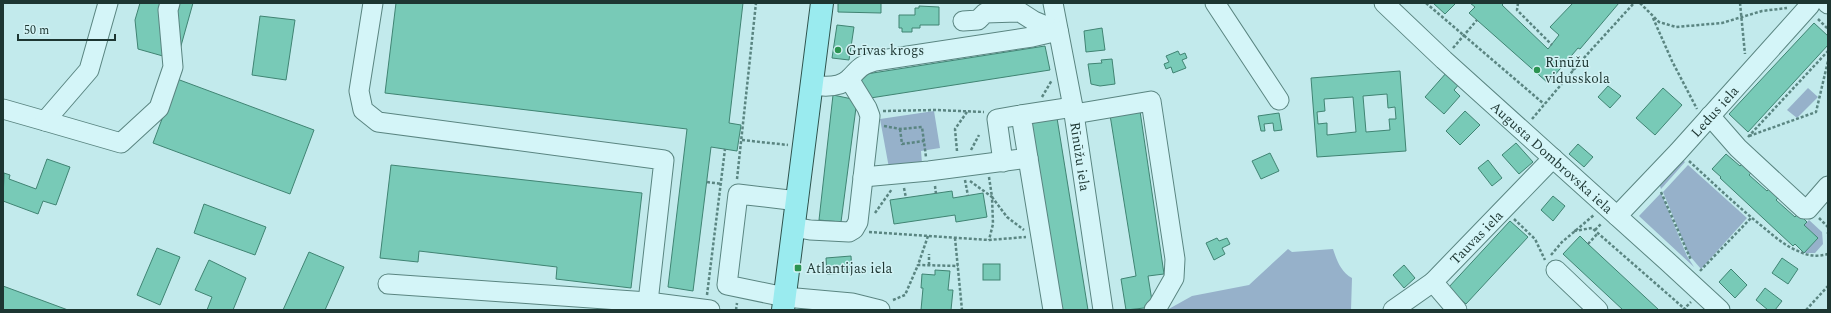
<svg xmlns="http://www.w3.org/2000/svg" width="1831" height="313" viewBox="0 0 1831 313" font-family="Spectral,serif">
	<rect width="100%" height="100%" fill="#c2eaec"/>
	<g fill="#96b1ca">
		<polygon points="1808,88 1818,97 1797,118 1787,110"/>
		<polygon points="934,111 940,148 921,151 922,163 889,168 880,119"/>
		<polygon points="1679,157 1685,162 1661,189 1658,180"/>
		<polygon points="1688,165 1747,218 1701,269 1689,255 1663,192"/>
		<polygon points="1661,193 1687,256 1694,267 1639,216"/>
		<polygon points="1809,220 1822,232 1823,244 1815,253 1804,253 1818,238 1804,225"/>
		<path d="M1288,249L1292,252L1333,249C1337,261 1341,272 1352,278L1351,310H1167L1192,296L1249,285Z"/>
	</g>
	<g fill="#78cab7" stroke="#408473" fill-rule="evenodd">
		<polygon points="140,3 193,3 177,60 138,49 135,20"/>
		<polygon points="396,3 743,3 729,123 741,125 737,151 711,147 693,291 668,287 687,129 385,93"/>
		<polygon points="838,3 881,3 881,13 838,12"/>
		<polygon points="1433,3 1456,3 1445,14"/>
		<polygon points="1470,3 1504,3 1502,5 1548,49 1559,35 1550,27 1573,3 1619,3 1580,49 1578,48 1548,83 1469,13 1475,7"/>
		<polygon points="919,6 939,7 939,25 920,25 920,28 912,28 912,32 902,32 902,28 899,28 899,15 915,15 915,8 919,8"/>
		<polygon points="260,16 295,20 286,80 252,75"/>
		<polygon points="1814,23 1828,36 1828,45 1748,132 1729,114"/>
		<polygon points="837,25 854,27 849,60 832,58"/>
		<polygon points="1102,28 1105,50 1086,52 1084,31"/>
		<polygon points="1045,46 1050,70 864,99 860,75"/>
		<polygon points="1178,51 1180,55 1185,53 1187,58 1182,60 1186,68 1173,73 1171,67 1166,69 1164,64 1169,62 1166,56"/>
		<polygon points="1112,59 1115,84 1100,86 1091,84 1088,64 1102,63 1101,60"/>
		<path d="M1400,71L1406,151L1317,157L1311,78ZM1387,94L1388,108L1395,107L1396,119H1389L1390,130L1366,132L1363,96ZM1353,97L1356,132L1327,135V123L1318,124L1317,112L1325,111L1324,99Z"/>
		<polygon points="1447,72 1460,83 1454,90 1460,96 1444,114 1425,97"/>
		<polygon points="177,79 314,130 290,194 153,143"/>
		<polygon points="1608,86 1621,96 1610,108 1598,97"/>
		<polygon points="1663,88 1682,105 1655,135 1636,118"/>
		<polygon points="833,95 857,100 841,222 819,220"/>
		<polygon points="1140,111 1164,274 1148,276 1153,307 1126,310 1121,279 1136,276 1110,115"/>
		<polygon points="1465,111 1480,125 1460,145 1446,131"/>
		<polygon points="1279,113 1282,130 1274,131 1273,123 1264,124 1265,131 1261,131 1258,116"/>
		<polygon points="1057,118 1088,310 1058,310 1028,124"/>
		<polygon points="1516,143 1533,162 1519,174 1502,155"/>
		<polygon points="1578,144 1593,157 1584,167 1569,154"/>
		<polygon points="1270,153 1279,171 1261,179 1252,161"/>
		<polygon points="1726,154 1740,166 1743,163 1752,172 1749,175 1767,191 1770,188 1779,197 1776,200 1795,217 1798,213 1807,222 1804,225 1818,238 1804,253 1795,244 1793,246 1720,178 1721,177 1712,169"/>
		<polygon points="47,159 70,167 56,205 43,201 38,214 3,201 4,173 10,175 9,179 36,189"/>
		<polygon points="1488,160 1502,178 1492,186 1478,168"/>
		<polygon points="391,165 642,193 631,288 556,279 557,267 419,251 418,262 380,258"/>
		<polygon points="952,191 953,198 983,193 987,217 956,222 955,215 894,224 890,200"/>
		<polygon points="1553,196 1565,206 1553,221 1541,210"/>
		<polygon points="204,204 266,227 255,255 194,233"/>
		<polygon points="1510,221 1528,237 1466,304 1448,288"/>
		<polygon points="1580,236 1588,244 1659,310 1623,310 1563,254"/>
		<polygon points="1217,238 1219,241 1227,238 1230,244 1222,248 1225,254 1214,260 1206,243"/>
		<polygon points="157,248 180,257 160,305 137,295"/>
		<polygon points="309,252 344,267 325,310 283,310"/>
		<polygon points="851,256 852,273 827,274 826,258"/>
		<polygon points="1782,258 1798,269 1788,284 1772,273"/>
		<polygon points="209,260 246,278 233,310 207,310 212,297 195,290"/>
		<rect x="983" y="264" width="17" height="16"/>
		<polygon points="1404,265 1415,278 1404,288 1393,275"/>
		<polygon points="1731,269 1747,285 1735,298 1719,282"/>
		<polygon points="935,270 950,271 948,290 953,290 951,310 921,310 923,288 921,288 922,274 935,275"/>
		<polygon points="3,286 68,310 3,310"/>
		<polygon points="1765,288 1782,301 1775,310 1768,310 1756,300"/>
	</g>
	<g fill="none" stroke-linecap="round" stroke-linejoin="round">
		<defs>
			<g id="minor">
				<polyline points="373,3 359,91 363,110 378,122 664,160 648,302"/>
				<path id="s1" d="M1053,3L1073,107L1103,310"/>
				<polyline points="1215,3 1279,100"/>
				<path id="s2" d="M1384,3L1444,60L1668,262L1720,310"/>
				<polyline points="1827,3 1828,4"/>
				<polyline points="963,21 978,20 985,13 1020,12 1034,21 1058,31"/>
				<path d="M812,85C824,87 839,88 849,79C860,68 859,66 875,61L1032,37L1058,31"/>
				<polyline points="3,109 45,121 89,70 108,3"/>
				<polyline points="1074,114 1151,101 1175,259 1174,278 1158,306 1154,310"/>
				<polyline points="1710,116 1738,148 1804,209 1808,209 1828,186"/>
				<polyline points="45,121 121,143 159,108 173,67 168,10 170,3"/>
				<polyline points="1028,158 1053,310"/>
				<polyline points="1003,162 997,119 1021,115"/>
				<polyline points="863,177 929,171 1028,158 1021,115 1073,107"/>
				<polyline points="798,201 738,194 727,285 785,297 852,303 880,310"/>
				<path id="s3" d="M1617,216L1678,152L1810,5"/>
				<polyline points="794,227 810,230 849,232 854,229 858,222 870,116 867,108 849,79"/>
				<polyline points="1556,270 1598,310"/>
				<polyline points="1433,282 1457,310"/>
				<polyline points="388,284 648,302 710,310"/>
				<path id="s4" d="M1393,310L1433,282L1553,158"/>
			</g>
			<polyline id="major" points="783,310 822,3"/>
		</defs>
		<use href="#minor" stroke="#5a8581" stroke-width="21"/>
		<use href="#major" stroke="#2e534d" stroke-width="24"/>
		<g stroke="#5a8581" stroke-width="2.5" stroke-dasharray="3 2" stroke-linecap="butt">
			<polyline points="1426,3 1544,104"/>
			<polyline points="1518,3 1517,10 1552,45"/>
			<polyline points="1640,3 1659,22 1676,27 1722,23 1762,11 1787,8"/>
			<polyline points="1740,3 1745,54"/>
			<polyline points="1653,18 1672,61 1697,109"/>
			<polyline points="1818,19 1828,29"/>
			<polyline points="1453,48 1477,20"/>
			<polyline points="1568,59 1574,71"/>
			<polyline points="1042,97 1052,80"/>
			<polyline points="883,111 935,110 984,112"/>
			<polyline points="1532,119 1582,60 1634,3"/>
			<polyline points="884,126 900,129 922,127 926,157"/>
			<polyline points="900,129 902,144 924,141"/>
			<polyline points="1749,136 1816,112 1828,61"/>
			<polyline points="1748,137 1828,51"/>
			<polyline points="742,140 788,145"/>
			<polyline points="971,150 979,135"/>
			<polyline points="957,151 955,129 967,112"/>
			<path d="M1689,161C1713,183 1737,206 1763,227C1774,236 1785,246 1798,251C1808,256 1817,257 1828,254"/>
			<polyline points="989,177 992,197 1007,217 1024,230"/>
			<polyline points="737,179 756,3"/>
			<polyline points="965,180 968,196"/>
			<polyline points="970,181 992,197 993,224 989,240"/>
			<polyline points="707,182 722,184"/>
			<polyline points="935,186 936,194"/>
			<polyline points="904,188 906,198"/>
			<polyline points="1661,192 1691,260"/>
			<polyline points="875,213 892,189"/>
			<polyline points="1819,218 1828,227"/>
			<polyline points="1514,219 1535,239 1545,260"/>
			<polyline points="1595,230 1602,223"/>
			<polyline points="1574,231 1592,228 1686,310"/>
			<polyline points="869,232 989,240 1026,237"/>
			<polyline points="1828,232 1828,234"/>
			<polyline points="928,236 918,265 958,266"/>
			<polyline points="955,238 962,310"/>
			<polyline points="1588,244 1598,233"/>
			<polyline points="1551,255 1562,242 1594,215"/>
			<polyline points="929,265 929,254"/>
			<polyline points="1700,271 1751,218"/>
			<polyline points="707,295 725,149"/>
			<polyline points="893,300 905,295 918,265"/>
			<polyline points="736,310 737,303"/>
			<polyline points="1683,310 1691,302"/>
			<polyline points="1806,310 1828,286"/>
		</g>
		<use href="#minor" stroke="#d4f5f8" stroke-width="19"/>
		<use href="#major" stroke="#9aebef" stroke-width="22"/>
	</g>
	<g fill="#2b9350" stroke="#d1f2f4" stroke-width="1.5">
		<circle cx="838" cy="50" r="4"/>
		<circle cx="1537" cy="70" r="4"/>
		<rect x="794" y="264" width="8" height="8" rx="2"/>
	</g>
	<g text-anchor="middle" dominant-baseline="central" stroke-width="3" stroke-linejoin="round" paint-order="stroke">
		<g font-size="14" fill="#1d3632" stroke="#d1f2f4" text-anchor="start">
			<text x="846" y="50">Grīvas krogs</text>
			<text x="1545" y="62">Rīnūžu<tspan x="1545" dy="16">vidusskola</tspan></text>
			<text x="806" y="268">Atlantijas iela</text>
		</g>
		<g font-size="14" fill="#1d3632" stroke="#d1f2f4">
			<text stroke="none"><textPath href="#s3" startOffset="143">Ledus iela</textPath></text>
			<text stroke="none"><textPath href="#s1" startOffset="156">Rīnūžu iela</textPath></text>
			<text stroke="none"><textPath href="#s2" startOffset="228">Augusta Dombrovska iela</textPath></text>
			<text stroke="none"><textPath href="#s4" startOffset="111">Tauvas iela</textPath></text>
		</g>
	</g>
	<rect width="1831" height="313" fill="none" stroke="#1d3632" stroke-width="8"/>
	<path d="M18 34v6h97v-6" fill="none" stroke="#1d3632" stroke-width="2"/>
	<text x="24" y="34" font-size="12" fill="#1d3632" stroke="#d1f2f4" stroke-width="3" paint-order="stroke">50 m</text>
</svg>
